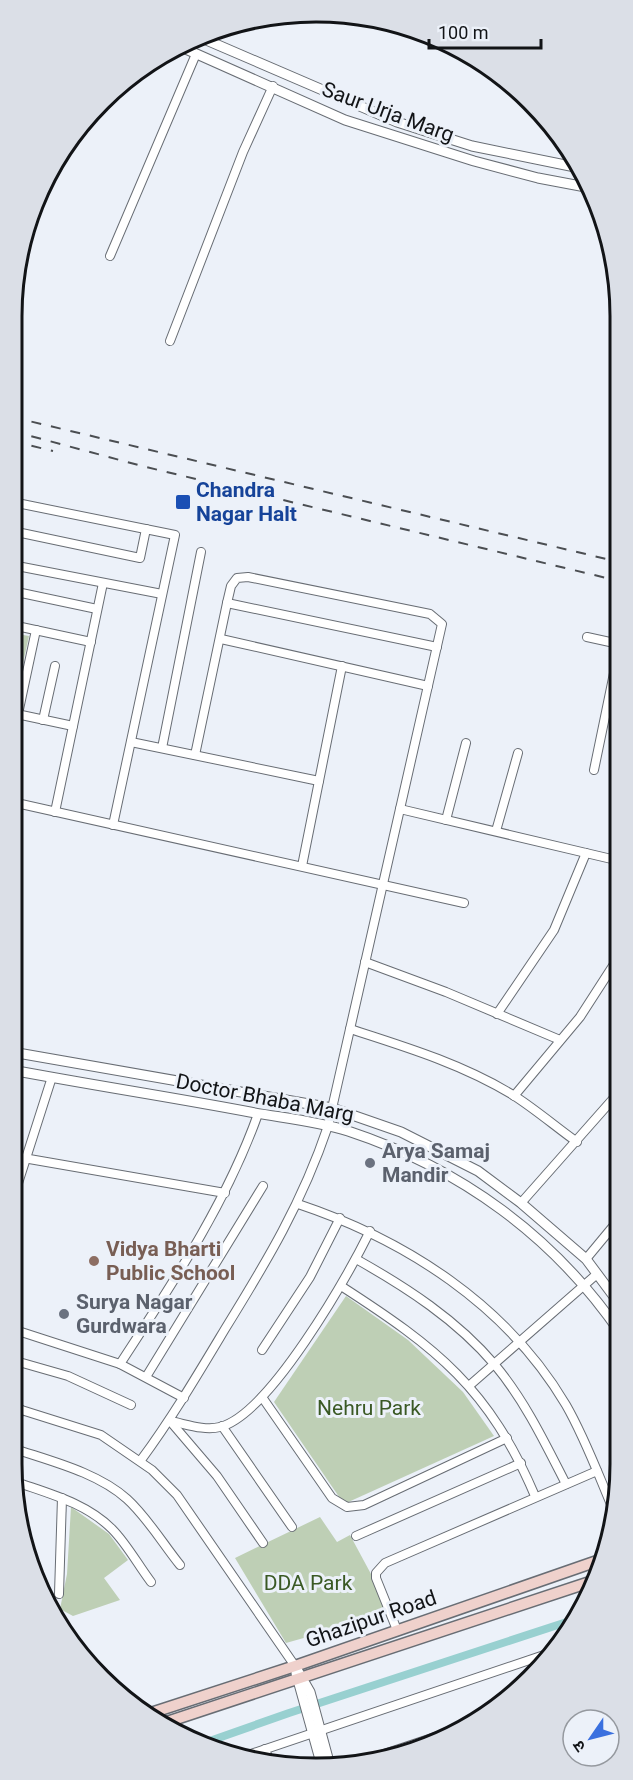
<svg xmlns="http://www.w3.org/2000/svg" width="633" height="1780" viewBox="0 0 633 1780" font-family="Roboto,'Noto Sans Devanagari',sans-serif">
	<rect width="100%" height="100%" fill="#ecf1f9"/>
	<g fill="#becfb5">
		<polygon points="12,633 29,636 13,708 12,708"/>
		<polygon points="346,1296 408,1340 463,1392 494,1436 344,1504 274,1402"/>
		<polygon points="71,1507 109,1534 128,1560 104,1578 120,1600 73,1616 60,1609 67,1574"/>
		<polygon points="320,1517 337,1542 350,1535 392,1613 286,1643 235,1558"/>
	</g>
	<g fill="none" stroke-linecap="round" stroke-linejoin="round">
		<polyline stroke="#98d0d0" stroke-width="8" points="204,1743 289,1713 576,1619"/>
		<defs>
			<g id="minor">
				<polyline points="110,256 196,54"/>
				<polyline points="170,341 243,152 273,86"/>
				<polyline points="12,502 175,535 113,825"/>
				<polyline points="12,531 140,558 146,529"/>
				<polyline points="12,565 162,594"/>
				<polyline points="12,591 97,609"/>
				<polyline points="227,603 437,647"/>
				<polyline points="12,625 91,642"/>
				<polyline points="587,637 619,644"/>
				<polyline points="221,639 428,686"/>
				<polyline points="12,713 73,726"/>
				<polyline points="18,714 36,630"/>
				<polyline points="43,720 55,666"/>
				<polyline points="131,742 319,781"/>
				<polyline points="162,748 201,552"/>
				<polyline points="594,770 619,649"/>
				<polyline points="12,802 464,903"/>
				<polyline points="400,809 620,861"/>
				<polyline points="55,812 103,583"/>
				<polyline points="446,820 466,743"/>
				<polyline points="496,831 518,753"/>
				<polyline points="302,866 342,666"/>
				<polyline points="365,962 446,992 560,1040"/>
				<polyline points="497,1014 554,930 586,853"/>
				<path d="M350,1029C406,1047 462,1064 513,1095C535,1109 556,1127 577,1142"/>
				<polyline points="514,1096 580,1017 620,955"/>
				<polyline points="12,1156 225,1193"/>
				<polyline points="12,1202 52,1077"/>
				<polyline points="521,1203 620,1091"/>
				<path d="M298,1204C406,1240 507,1305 566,1405C585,1438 598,1474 613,1509"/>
				<path d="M356,1259C406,1287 457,1320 495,1365C525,1401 545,1443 566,1484"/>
				<polyline points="586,1259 620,1218"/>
				<path d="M341,1286C437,1348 489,1388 535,1496"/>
				<polyline points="12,1329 120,1364 184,1398"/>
				<polyline points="262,1350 310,1277 340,1218"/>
				<polyline points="12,1360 68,1376 131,1405"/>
				<path d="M120,1364C172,1284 226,1204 258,1114"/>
				<polyline points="146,1377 263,1186"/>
				<polyline points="470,1385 597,1274"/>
				<polyline points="262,1397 332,1498 347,1507 364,1505 507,1438"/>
				<polyline points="12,1407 101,1435 152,1470 177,1495 295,1666"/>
				<path d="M170,1421C186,1424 204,1431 220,1427C270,1414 347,1277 370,1231"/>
				<polyline points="170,1421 217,1476 263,1543"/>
				<polyline points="222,1426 292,1527"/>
				<polyline points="12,1439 20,1409"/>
				<path d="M12,1448C50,1461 97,1472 127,1499C147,1517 163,1544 180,1565"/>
				<path d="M141,1460C172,1418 198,1374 225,1329C267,1261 302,1203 328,1126L442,624L430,614L248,577L237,578L231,586L227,603L195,755"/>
				<path d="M16,1482C50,1494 86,1503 112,1529C127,1544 138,1565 151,1582"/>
				<polyline points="356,1536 521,1463"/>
				<polyline points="59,1594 62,1498"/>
				<polyline points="397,1630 376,1578 376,1573 385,1563 597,1471"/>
				<polyline points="265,1749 270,1763"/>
				<polyline points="245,1756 550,1653"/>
				<polyline points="366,1760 459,1729"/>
			</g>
			<g id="tertiary">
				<polyline points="204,39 397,122 472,146 580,168"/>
				<polyline points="181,47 345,120 474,161 538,178 591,188"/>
				<polyline points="12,1052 332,1108 401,1132 478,1171 521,1203 586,1259 621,1306"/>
				<path d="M12,1070C91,1085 171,1097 250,1112C283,1118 316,1121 348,1131C460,1168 554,1236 621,1334"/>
				<polyline points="295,1666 310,1692 329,1762"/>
				<polyline points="296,1673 321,1763"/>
			</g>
			<g id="secondary">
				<polyline points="151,1713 295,1666 603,1559"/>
				<polyline points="164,1723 593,1581"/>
			</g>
		</defs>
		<use href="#minor" stroke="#686d74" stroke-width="10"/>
		<use href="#tertiary" stroke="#686d74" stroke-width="11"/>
		<use href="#secondary" stroke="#686d74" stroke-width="13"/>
		<use href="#minor" stroke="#fff" stroke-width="8"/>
		<use href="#tertiary" stroke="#fff" stroke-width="9"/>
		<use href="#secondary" stroke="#efd1cc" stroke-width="10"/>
		<g stroke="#4b4e52" stroke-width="2" stroke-dasharray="10 10" stroke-linecap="butt">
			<polyline points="12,417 619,562"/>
			<polyline points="12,431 142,466 619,581"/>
			<polyline points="12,441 53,451"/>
		</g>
	</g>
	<rect fill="#1a4fb4" stroke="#ecf1f9" stroke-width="2" x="175" y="494" width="16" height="16" rx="3"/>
	<g fill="#6b7280" stroke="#ecf1f9" stroke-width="2">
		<circle cx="370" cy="1163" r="6"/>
		<circle cx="64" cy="1314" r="6"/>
	</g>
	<circle fill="#8d6e63" stroke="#ecf1f9" stroke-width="2" cx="94" cy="1261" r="6"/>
	<g text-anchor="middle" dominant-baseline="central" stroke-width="6" stroke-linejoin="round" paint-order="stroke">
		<g font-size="21" fill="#121417" stroke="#ecf1f9">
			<text transform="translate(388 112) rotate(20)">Saur Urja Marg</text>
			<text transform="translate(265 1098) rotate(11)">Doctor Bhaba Marg</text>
			<text transform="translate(371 1619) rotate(-19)">Ghazipur Road</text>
		</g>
		<g font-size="21" font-weight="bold" fill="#164399" stroke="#ecf1f9" text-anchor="start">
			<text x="196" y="490">Chandra<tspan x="196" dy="24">Nagar Halt</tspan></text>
		</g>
		<g font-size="21" font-weight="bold" fill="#5b616d" stroke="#ecf1f9" text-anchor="start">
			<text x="382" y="1151">Arya Samaj<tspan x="382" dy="24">Mandir</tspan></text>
			<text x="76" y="1302">Surya Nagar<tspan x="76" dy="24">Gurdwara</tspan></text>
		</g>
		<g font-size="21" font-weight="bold" fill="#785e54" stroke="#ecf1f9" text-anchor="start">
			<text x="106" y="1249">Vidya Bharti<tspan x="106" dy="24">Public School</tspan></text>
		</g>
		<g font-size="21" fill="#3a5924" stroke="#ecf1f9">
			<text x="369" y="1408">Nehru Park</text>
			<text x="308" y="1583">DDA Park</text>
		</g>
	</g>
	<path d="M0 0H633V1780H0ZM316 22H316A294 294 0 0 1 610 316V1464A294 294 0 0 1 316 1758H316A294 294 0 0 1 22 1464V316A294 294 0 0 1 316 22Z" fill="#dbdfe7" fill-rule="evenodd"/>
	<path fill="none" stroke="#121417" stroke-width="3" d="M316 22H316A294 294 0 0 1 610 316V1464A294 294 0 0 1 316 1758H316A294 294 0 0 1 22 1464V316A294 294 0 0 1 316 22Z"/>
	<g transform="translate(591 1738) rotate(235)"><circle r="28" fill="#ecf1f9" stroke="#95999f" stroke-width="1.5"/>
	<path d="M0-4.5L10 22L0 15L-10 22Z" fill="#3a70df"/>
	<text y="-9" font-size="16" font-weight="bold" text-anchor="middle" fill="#121417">उ</text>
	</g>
	<path d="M429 39v9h112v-9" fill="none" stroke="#121417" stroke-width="3"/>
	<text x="438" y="39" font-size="18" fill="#121417" stroke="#ecf1f9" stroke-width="4.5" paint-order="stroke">100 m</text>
</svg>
